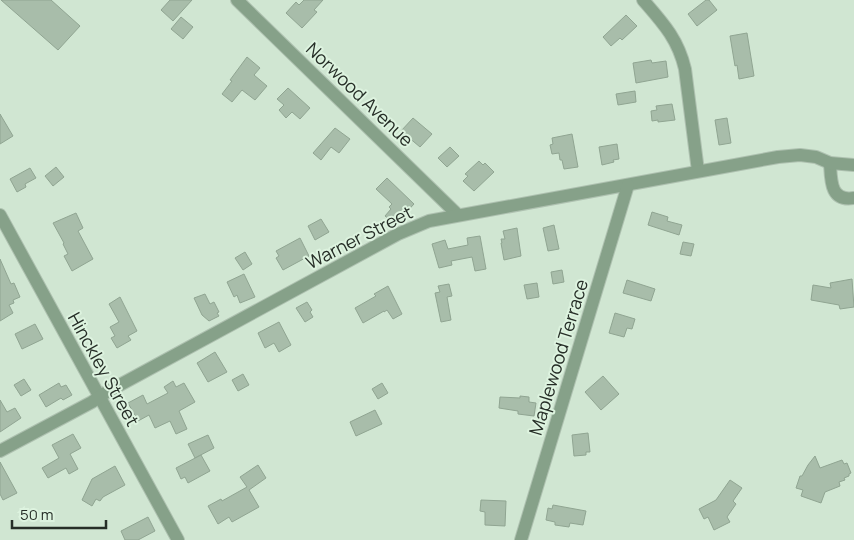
<svg xmlns="http://www.w3.org/2000/svg" width="854" height="540" viewBox="0 0 854 540" font-family="Manrope,sans-serif">
	<rect width="100%" height="100%" fill="#d0e6d2"/>
	<g fill="#a8bdaa" stroke="#90a592">
		<polygon points="1,0 51,0 80,26 58,50"/>
		<polygon points="170,0 192,0 173,21 161,10"/>
		<polygon points="304,0 323,0 314,10 317,12 302,28 286,13 296,2 299,5"/>
		<polygon points="706,0 709,0 717,10 697,26 688,14"/>
		<polygon points="626,15 637,26 622,40 620,38 611,46 603,37"/>
		<polygon points="181,17 193,27 183,39 171,29"/>
		<polygon points="747,33 754,76 739,79 737,65 735,66 730,36"/>
		<polygon points="247,57 260,68 254,75 267,86 255,100 242,90 232,102 222,94 232,81 230,80"/>
		<polygon points="651,60 652,63 666,61 668,77 636,83 633,63"/>
		<polygon points="288,88 310,108 300,119 292,112 286,118 279,110 284,105 277,99"/>
		<polygon points="635,91 636,102 618,105 616,94"/>
		<polygon points="672,104 675,120 658,122 658,120 652,121 651,111 657,110 656,106"/>
		<polygon points="0,114 13,136 0,144"/>
		<polygon points="413,118 432,134 420,147 401,131"/>
		<polygon points="727,118 731,143 719,145 715,120"/>
		<polygon points="335,128 350,139 339,153 331,147 321,160 313,153"/>
		<polygon points="572,134 578,167 564,169 562,160 560,160 559,153 552,154 550,145 553,144 552,138"/>
		<polygon points="617,144 619,159 613,160 614,162 602,165 599,147"/>
		<polygon points="450,147 459,156 447,167 438,158"/>
		<polygon points="479,161 483,165 485,163 494,172 474,191 463,181 468,176 465,174"/>
		<polygon points="56,167 64,177 53,186 45,176"/>
		<polygon points="30,168 36,178 25,184 26,187 17,192 10,179"/>
		<polygon points="387,178 414,204 400,219 398,216 392,222 385,216 391,209 389,207 392,204 376,189"/>
		<polygon points="652,212 668,217 667,221 682,225 679,235 648,225"/>
		<polygon points="76,213 83,228 78,231 93,259 72,271 64,256 68,254 63,244 64,243 53,223"/>
		<polygon points="321,219 329,232 315,240 308,226"/>
		<polygon points="554,225 559,249 548,251 543,228"/>
		<polygon points="517,228 521,256 504,260 501,243 502,243 501,239 505,239 503,231"/>
		<polygon points="480,236 486,269 475,271 472,257 451,261 452,265 439,268 432,244 445,240 448,249 468,245 467,238"/>
		<polygon points="300,238 309,256 283,270 276,258 279,256 276,251"/>
		<polygon points="683,242 694,244 691,256 680,254"/>
		<polygon points="245,252 252,264 243,270 235,258"/>
		<polygon points="0,259 11,284 14,283 20,297 13,300 14,303 9,305 13,313 0,321"/>
		<polygon points="562,270 564,282 553,284 551,272"/>
		<polygon points="244,274 255,297 240,303 237,295 234,297 227,282"/>
		<polygon points="852,279 854,307 840,309 839,305 811,300 813,285 831,288 830,283"/>
		<polygon points="627,280 655,289 651,301 623,293"/>
		<polygon points="537,283 539,297 527,299 524,285"/>
		<polygon points="449,284 452,296 447,297 451,320 441,322 435,293 440,292 438,286"/>
		<polygon points="388,286 402,314 393,319 387,310 384,312 384,311 363,323 355,308 376,296 374,294"/>
		<polygon points="205,294 210,304 214,302 219,312 217,313 219,316 209,321 202,315 194,298"/>
		<polygon points="120,297 137,331 128,336 131,340 117,348 111,338 115,336 110,327 119,322 109,304"/>
		<polygon points="307,302 312,310 310,312 313,317 305,322 296,308"/>
		<polygon points="615,313 635,319 632,329 627,328 624,337 609,333"/>
		<polygon points="279,322 291,345 279,352 274,343 265,348 258,333"/>
		<polygon points="35,324 43,339 22,349 15,334"/>
		<polygon points="215,352 227,372 208,382 197,363"/>
		<polygon points="243,374 249,385 238,391 232,380"/>
		<polygon points="603,376 619,394 601,410 585,392"/>
		<polygon points="24,379 31,390 21,396 14,385"/>
		<polygon points="173,381 176,387 184,383 195,402 179,411 187,429 176,434 170,421 155,428 149,415 138,421 128,403 143,395 147,404 168,393 164,387"/>
		<polygon points="59,383 61,387 66,385 72,395 63,400 61,398 46,407 39,395"/>
		<polygon points="382,383 388,393 378,399 372,389"/>
		<polygon points="520,396 529,397 529,402 536,403 534,416 518,414 518,411 499,408 500,397 520,398"/>
		<polygon points="0,400 7,412 15,408 21,418 0,432"/>
		<polygon points="375,410 382,424 356,436 350,422"/>
		<polygon points="588,433 590,452 586,452 586,455 574,456 572,435"/>
		<polygon points="73,434 81,448 70,454 78,469 69,474 66,468 48,478 42,468 59,458 52,445"/>
		<polygon points="208,435 214,448 195,458 188,444"/>
		<polygon points="201,455 210,471 188,483 185,477 181,479 176,468"/>
		<polygon points="815,456 820,468 842,460 844,464 847,463 851,473 849,474 849,476 844,478 845,480 839,482 840,486 825,492 821,503 801,496 803,490 796,488 800,476 802,476 808,465"/>
		<polygon points="0,462 17,493 3,500 0,494"/>
		<polygon points="258,465 266,478 249,490 259,507 232,522 229,517 218,524 208,506 221,499 222,501 247,487 240,477"/>
		<polygon points="115,466 125,485 103,497 100,501 96,499 92,506 82,500 92,479"/>
		<polygon points="730,480 742,488 733,501 736,504 727,517 730,522 714,530 708,517 704,519 699,509 716,500"/>
		<polygon points="481,500 506,501 505,526 485,525 485,512 480,511"/>
		<polygon points="553,505 586,511 583,525 570,523 569,527 555,525 555,522 546,520 548,508 552,509"/>
		<polygon points="148,517 155,531 138,540 125,540 121,531"/>
	</g>
	<g fill="none" stroke-linecap="round" stroke-linejoin="round">
		<defs>
			<g id="minor">
				<polyline points="237,0 458,215"/>
				<path d="M643,0C663,23 678,39 685,69L698,171"/>
				<path d="M830,163C831,180 830,202 854,198"/>
				<polyline points="0,215 178,540"/>
				<polyline points="0,451 92,402 105,393 398,234 429,221 778,157 800,155 816,157 830,163 854,165"/>
				<polyline points="521,540 628,185"/>
			</g>
		</defs>
		<use href="#minor" stroke="#aec1b0" stroke-width="14"/>
		<use href="#minor" stroke="#86a189" stroke-width="12"/>
	</g>
	<g text-anchor="middle" dominant-baseline="central" stroke-width="4" stroke-linejoin="round" paint-order="stroke">
		<g font-size="18" fill="#262e27" stroke="#ddf3df">
			<text transform="translate(360 94) rotate(44)">Norwood Avenue</text>
			<text transform="translate(359 237) rotate(-27)">Warner Street</text>
			<text transform="translate(558 357) rotate(-73)">Maplewood Terrace</text>
			<text transform="translate(104 369) rotate(61)">Hinckley Street</text>
		</g>
	</g>
	<path d="M12 520v8h94v-8" fill="none" stroke="#262e27" stroke-width="2.5"/>
	<text x="20" y="520" font-size="15" fill="#262e27" stroke="#ddf3df" stroke-width="4" paint-order="stroke">50 m</text>
</svg>
